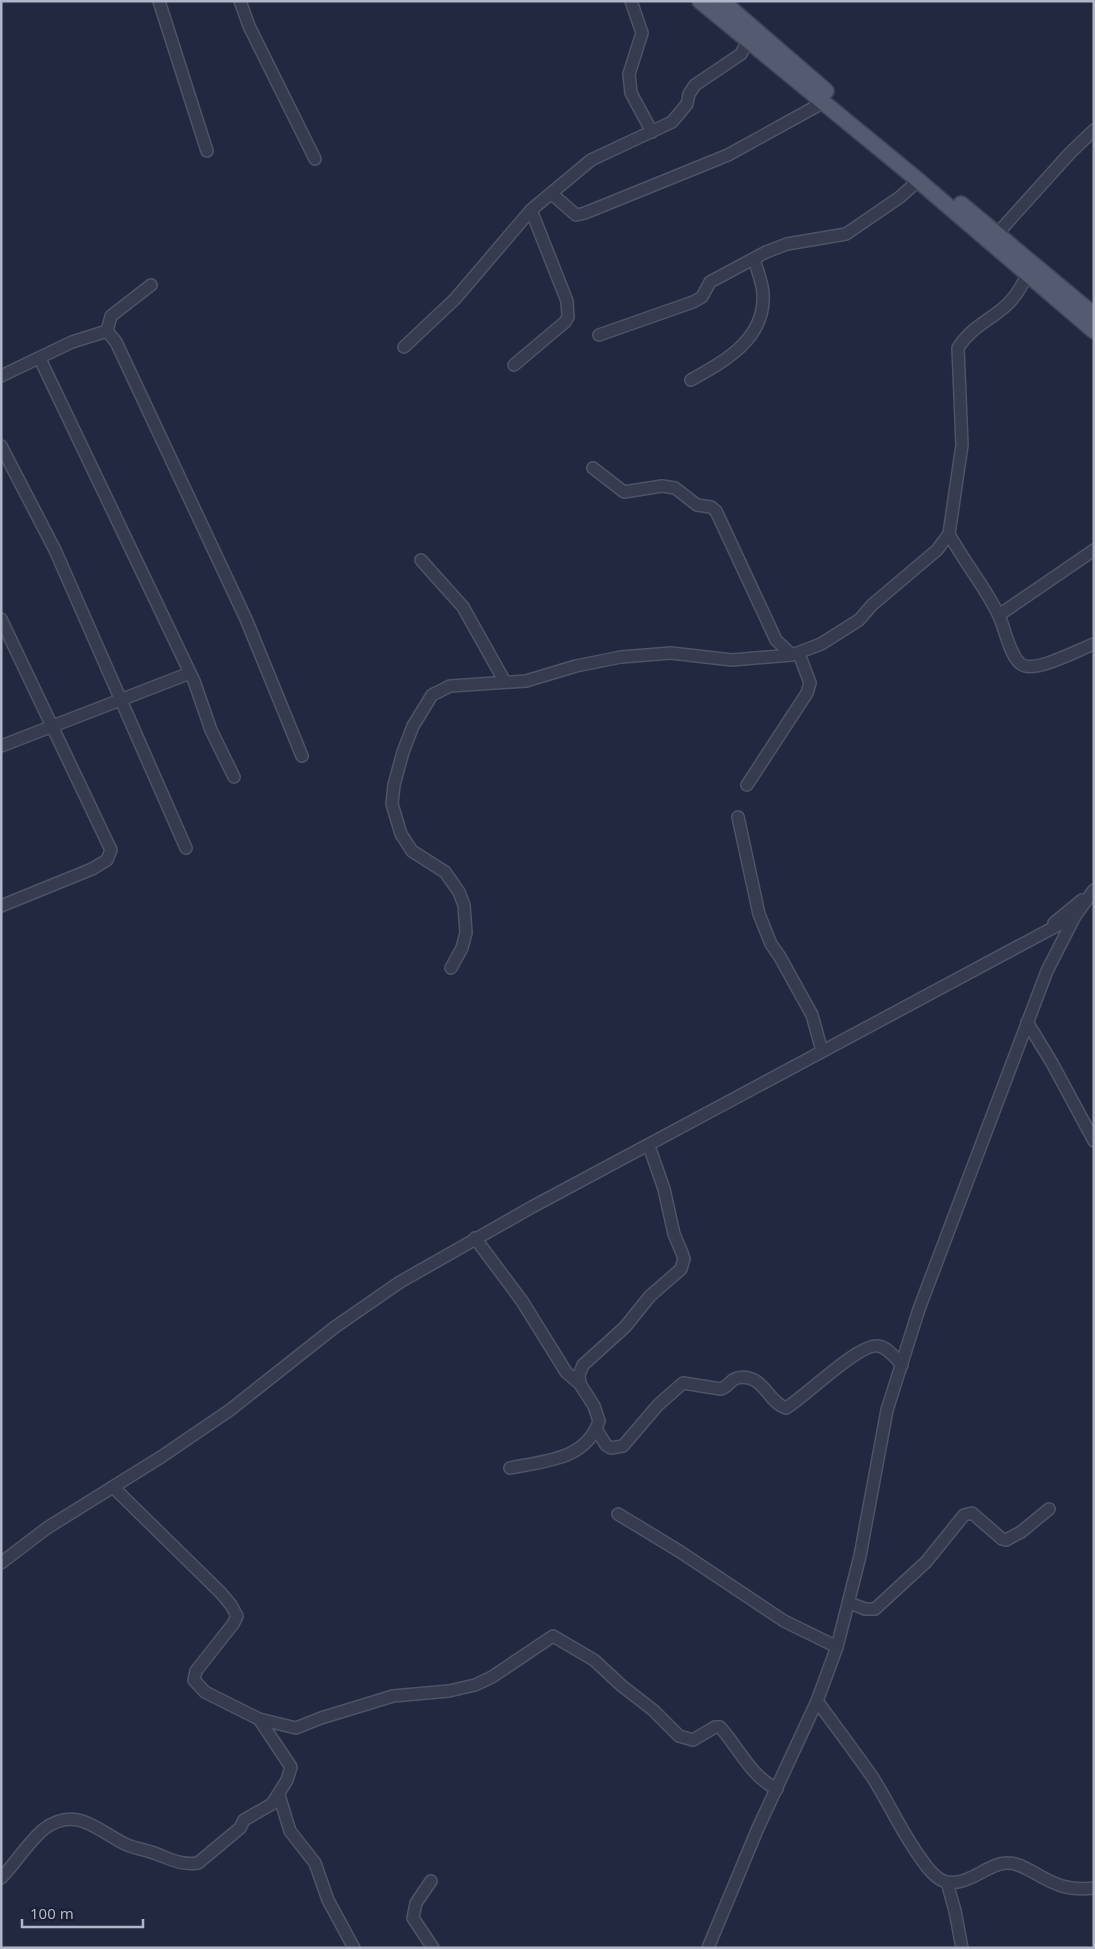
<svg xmlns="http://www.w3.org/2000/svg" width="1095" height="1949" viewBox="0 0 1095 1949" font-family="'Noto Sans',sans-serif">
	<rect width="100%" height="100%" fill="#22283f"/>
	<g fill="none" stroke-linecap="round" stroke-linejoin="round">
		<defs>
			<g id="minor">
				<polyline points="159,1 207,151"/>
				<polyline points="240,1 249,26 315,159"/>
				<polyline points="631,1 642,33 629,74 631,93 652,132"/>
				<polyline points="552,194 576,215 585,213 728,155 824,102"/>
				<polyline points="997,234 1070,153 1094,130"/>
				<polyline points="107,331 116,342 246,619 302,756"/>
				<polyline points="599,335 693,302 702,297 710,282 766,252 787,244 846,234 900,197 919,180"/>
				<polyline points="404,347 455,299 531,210 591,160 672,122 687,104 689,94 695,85 741,54 748,40"/>
				<polyline points="40,359 194,681 211,730 234,777"/>
				<polyline points="514,365 565,322 568,317 567,301 531,210"/>
				<polyline points="1,376 72,342 107,331 111,316 151,285"/>
				<path d="M691,380C725,361 766,339 763,293C762,281 757,270 754,259"/>
				<polyline points="1,446 55,550 186,848"/>
				<polyline points="593,468 624,492 662,486 675,488 697,505 711,507 716,511 776,640 792,655"/>
				<path d="M949,534C964,562 986,588 999,616C1005,628 1011,663 1025,666C1041,670 1078,650 1094,644"/>
				<polyline points="421,560 463,607 505,682"/>
				<polyline points="999,615 1094,550"/>
				<polyline points="1,619 111,850 107,860 92,869 1,906"/>
				<polyline points="1,746 190,673"/>
				<polyline points="747,785 807,693 810,683 799,654"/>
				<polyline points="738,817 759,914 771,944 780,957 812,1015 822,1051"/>
				<polyline points="1054,923 1082,900"/>
				<path d="M451,968L462,948L466,933L464,905L459,892L445,872L412,851L401,834L392,804L394,785L403,752L413,726L432,695L450,686L526,681L576,666L621,657L671,653L732,660L792,655L821,644L859,620L872,605L937,550L949,534L962,445L958,348C978,316 1010,318 1027,274"/>
				<polyline points="1027,1022 1052,1063 1094,1141"/>
				<path d="M475,1238L522,1301L566,1372L580,1384L594,1406L599,1421C586,1460 545,1461 510,1468"/>
				<polyline points="580,1384 579,1375 583,1365 625,1327 650,1296 681,1269 684,1259 682,1253 674,1234 664,1189 649,1146"/>
				<path d="M596,1429L606,1445L611,1448L623,1446L658,1405L683,1383L721,1389C728,1387 730,1380 737,1378C763,1372 768,1403 786,1408C806,1396 859,1343 878,1346C888,1347 895,1358 902,1365"/>
				<polyline points="618,1514 679,1551 784,1621 837,1647"/>
				<polyline points="1,1563 47,1528 161,1457 230,1410 335,1327 400,1282 532,1207 1075,916"/>
				<polyline points="850,1603 865,1609 875,1609 926,1562 964,1515 972,1513 1002,1539 1006,1540 1021,1532 1049,1509"/>
				<path d="M817,1701C836,1727 855,1752 873,1778C890,1805 903,1835 922,1860C927,1868 938,1881 947,1882C970,1886 989,1862 1008,1863C1018,1863 1025,1868 1033,1872C1055,1885 1068,1891 1094,1888"/>
				<path d="M259,1719L296,1728L321,1718L393,1696L449,1691L475,1685L492,1677L553,1636L594,1660L622,1686L653,1710L679,1736L693,1740L715,1727H720C739,1748 751,1777 777,1789"/>
				<polyline points="279,1795 290,1831 315,1863 328,1900 354,1948"/>
				<path d="M1,1878C14,1865 30,1840 44,1829C76,1805 98,1831 125,1844C133,1848 142,1849 151,1852C167,1857 180,1866 198,1863L240,1828L244,1820L272,1804L287,1780L291,1767L259,1719L205,1692L194,1680L196,1671L233,1624L237,1616L231,1605L221,1593L113,1487"/>
				<polyline points="431,1881 416,1903 413,1918 433,1948"/>
				<polyline points="947,1882 955,1911 962,1948"/>
				<polyline points="708,1948 758,1828 817,1701 837,1647 860,1556 887,1410 919,1309 1047,971 1075,916 1094,890"/>
			</g>
			<g id="major">
				<polyline points="700,1 913,176 1094,331"/>
				<polyline points="722,1 826,91"/>
				<polyline points="961,204 1094,315"/>
			</g>
		</defs>
		<use href="#minor" stroke="#4e5367" stroke-width="14"/>
		<use href="#major" stroke="#3f4458" stroke-width="18"/>
		<use href="#minor" stroke="#363b4f" stroke-width="11"/>
		<use href="#major" stroke="#545a6f" stroke-width="15"/>
	</g>
	<rect width="1095" height="1949" fill="none" stroke="#b2b6ca" stroke-width="5"/>
	<path d="M22 1919v8h121v-8" fill="none" stroke="#b2b6ca" stroke-width="2.5"/>
	<text x="30" y="1919" font-size="15" fill="#b2b6ca" stroke="#1b2034" stroke-width="4" paint-order="stroke">100 m</text>
</svg>
